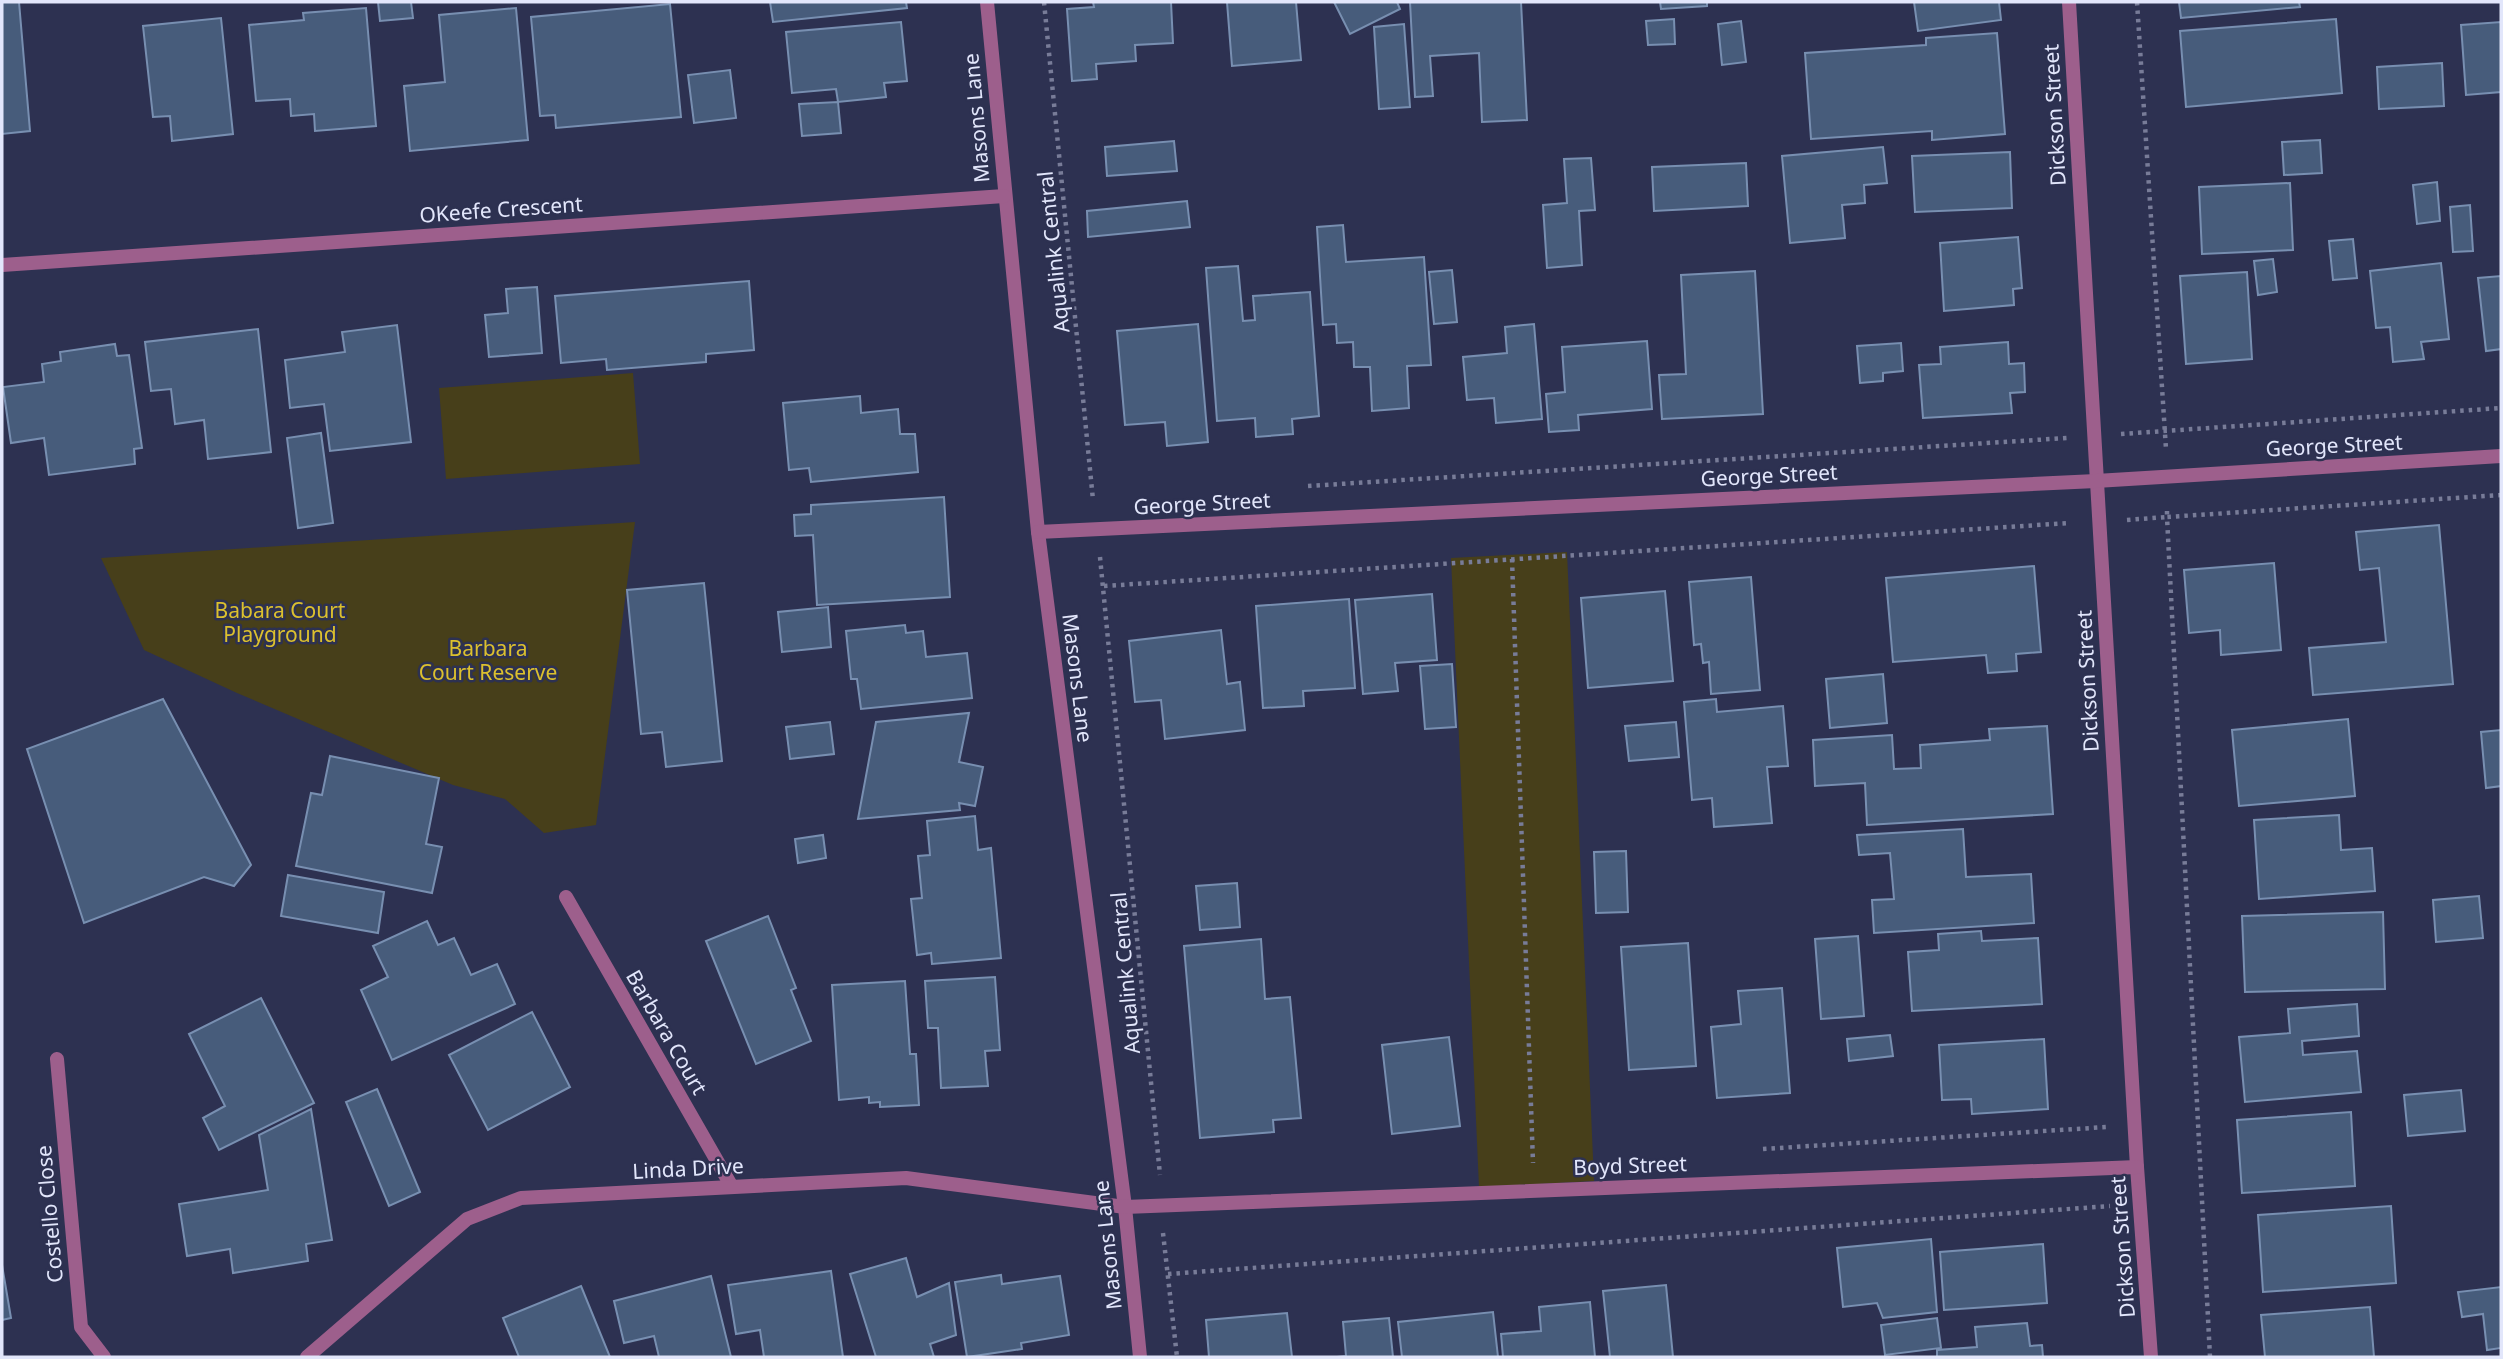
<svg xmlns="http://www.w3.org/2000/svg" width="2503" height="1359" viewBox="0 0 2503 1359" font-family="'Noto Sans',sans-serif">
	<rect width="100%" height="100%" fill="#2d3151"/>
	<g fill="#473f1a">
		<polygon points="633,373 640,464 446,479 439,388"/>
		<polygon points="635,522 596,825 544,833 505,799 453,785 237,693 144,650 101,558"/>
		<polygon points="1567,552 1594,1181 1479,1187 1451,558"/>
	</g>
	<g fill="#475c7b" stroke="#788fb1" stroke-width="2">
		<polygon points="2,2 19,2 30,131 2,134"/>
		<polygon points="378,2 411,2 413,18 380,21"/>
		<polygon points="770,2 906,2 907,8 773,22"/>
		<polygon points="1093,2 1171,2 1173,43 1135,45 1136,61 1096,64 1097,79 1072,81 1067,9 1094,7"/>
		<polygon points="1227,2 1296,2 1301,60 1232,66"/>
		<polygon points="1334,2 1397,2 1400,9 1350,34"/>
		<polygon points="1410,2 1521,2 1527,120 1482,122 1479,53 1430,56 1433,96 1415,97"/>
		<polygon points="1660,2 1707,2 1707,6 1661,9"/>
		<polygon points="1914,2 1999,2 2001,20 1918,31"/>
		<polygon points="2179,2 2299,2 2300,7 2181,18"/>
		<polygon points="670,4 681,117 556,128 555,115 540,116 531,17"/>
		<polygon points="366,8 376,126 315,131 314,114 291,116 290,99 256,101 249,25 304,20 303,13"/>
		<polygon points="516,8 528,140 410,151 404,86 445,82 439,15"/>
		<polygon points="221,18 233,134 172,141 170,116 153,117 143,26"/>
		<polygon points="1674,19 1675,44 1648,45 1646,21"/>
		<polygon points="2336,19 2342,93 2186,107 2180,31"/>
		<polygon points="1741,21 1746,62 1722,65 1718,24"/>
		<polygon points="901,22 907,81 884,83 886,97 838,102 836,89 792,93 786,32"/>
		<polygon points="2501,22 2501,92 2466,95 2461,25"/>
		<polygon points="1404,24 1410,107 1379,109 1374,27"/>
		<polygon points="1997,33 2005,134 1932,140 1932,131 1811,139 1805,53 1926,45 1926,38"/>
		<polygon points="2442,63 2444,106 2379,109 2377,67"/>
		<polygon points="730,70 736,118 694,123 688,75"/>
		<polygon points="838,102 841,133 802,136 799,104"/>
		<polygon points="2320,140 2322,173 2284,175 2282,142"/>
		<polygon points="1174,141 1177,171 1107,176 1105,147"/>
		<polygon points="1883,147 1887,183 1864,185 1865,203 1842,205 1845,238 1790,243 1782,156"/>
		<polygon points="2010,152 2012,208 1915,212 1912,156"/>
		<polygon points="1591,158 1595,210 1579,211 1582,265 1547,268 1543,205 1567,203 1564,159"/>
		<polygon points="1746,163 1748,206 1654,211 1652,167"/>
		<polygon points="2437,182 2440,221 2417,224 2413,185"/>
		<polygon points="2290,183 2293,250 2202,254 2199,187"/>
		<polygon points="1187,201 1190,227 1088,237 1087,211"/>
		<polygon points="2470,205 2473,251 2453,252 2450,207"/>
		<polygon points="1343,225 1346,262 1424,257 1431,365 1407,366 1409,408 1372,411 1370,367 1354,367 1353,342 1337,343 1336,324 1323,325 1317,227"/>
		<polygon points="2018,237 2022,288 2013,289 2014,305 1944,311 1940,243"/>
		<polygon points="2353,239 2357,278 2333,280 2329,241"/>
		<polygon points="2273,259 2277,292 2258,295 2254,261"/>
		<polygon points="2441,263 2449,339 2421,342 2424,359 2393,362 2390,327 2376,328 2370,271"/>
		<polygon points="1238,266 1243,321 1255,320 1253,296 1310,292 1319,416 1292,419 1293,434 1256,437 1255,418 1217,421 1206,268"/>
		<polygon points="1452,270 1457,322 1434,324 1429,272"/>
		<polygon points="1755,271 1763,414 1662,419 1659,375 1686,374 1681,275"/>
		<polygon points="2247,272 2252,359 2186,364 2180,276"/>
		<polygon points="2501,276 2501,349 2486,351 2478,278"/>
		<polygon points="749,281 754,350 706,354 706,362 607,370 606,359 561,363 555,296"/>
		<polygon points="537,287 542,353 489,357 485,315 508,313 506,289"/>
		<polygon points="1198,324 1208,442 1167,446 1165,422 1125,425 1117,331"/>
		<polygon points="1534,324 1542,419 1496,423 1494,398 1467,400 1463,357 1507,353 1505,327"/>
		<polygon points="397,325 411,442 330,451 324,404 290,408 285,360 345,352 342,332"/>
		<polygon points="258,329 271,452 208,459 204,420 175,424 171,389 151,391 145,342"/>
		<polygon points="1647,341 1652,409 1578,415 1579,430 1549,432 1546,394 1565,392 1562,347"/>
		<polygon points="2008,342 2009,364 2024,363 2025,392 2010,393 2012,413 1923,418 1919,365 1941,364 1940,347"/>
		<polygon points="1901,343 1903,371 1883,373 1883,381 1860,383 1857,346"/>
		<polygon points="115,344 117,356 129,355 142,448 134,449 135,464 49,475 44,438 11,443 3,387 44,382 42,364 61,361 60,352"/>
		<polygon points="860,396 861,413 898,409 900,434 915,434 918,472 811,482 809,468 789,470 783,403"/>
		<polygon points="321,433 333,523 298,528 287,438"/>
		<polygon points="944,497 950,597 817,605 813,535 795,536 794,515 811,514 811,505"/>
		<polygon points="2439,525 2453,684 2313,695 2309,648 2386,642 2379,568 2360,570 2356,532"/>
		<polygon points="2274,563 2281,650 2221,655 2220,630 2189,633 2184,570"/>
		<polygon points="2034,566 2041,652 2016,654 2017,671 1988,673 1986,655 1893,662 1886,578"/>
		<polygon points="1751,577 1760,690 1711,694 1709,662 1703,663 1701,644 1694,645 1689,582"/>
		<polygon points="704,583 722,761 666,767 662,732 641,734 627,590"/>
		<polygon points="1665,591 1673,681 1588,688 1581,598"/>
		<polygon points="1432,594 1437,660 1395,663 1398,691 1363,694 1355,600"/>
		<polygon points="1349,599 1355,688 1303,691 1304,706 1263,708 1256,606"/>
		<polygon points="828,607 831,647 782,652 778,612"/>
		<polygon points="905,625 906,633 923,631 926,657 967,653 972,698 861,709 857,679 851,679 846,631"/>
		<polygon points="1221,630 1227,684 1240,682 1245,730 1165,739 1161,700 1135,702 1129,641"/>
		<polygon points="1452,664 1456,727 1425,729 1420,666"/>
		<polygon points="1883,674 1887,723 1830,728 1826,679"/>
		<polygon points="163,699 251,865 234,886 204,877 84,923 27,749"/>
		<polygon points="1716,699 1717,712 1783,706 1788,766 1767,767 1772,823 1714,827 1712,798 1692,800 1684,702"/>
		<polygon points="969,713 959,762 983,767 975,806 959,803 960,810 858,819 876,722"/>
		<polygon points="2348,719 2355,796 2239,806 2232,730"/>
		<polygon points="830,722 834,754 790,759 786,727"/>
		<polygon points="1676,722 1679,757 1629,761 1625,726"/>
		<polygon points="2047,726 2053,814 1867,825 1865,783 1815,786 1813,740 1892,735 1894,769 1921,768 1920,745 1990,740 1989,729"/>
		<polygon points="2501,730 2501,786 2486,788 2481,732"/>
		<polygon points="330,756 439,778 426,844 442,847 432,893 296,866 311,793 322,795"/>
		<polygon points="2339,815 2341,850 2372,848 2375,891 2259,899 2254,820"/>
		<polygon points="975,816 978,850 991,848 1001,958 932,964 931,953 917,955 911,899 922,898 918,856 930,855 927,821"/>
		<polygon points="1963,829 1966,877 2031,874 2034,923 1874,933 1872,900 1894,899 1890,853 1859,855 1857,835"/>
		<polygon points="823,835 826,858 798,863 795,839"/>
		<polygon points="1626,851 1628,912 1596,913 1594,852"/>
		<polygon points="288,875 384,892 378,933 281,916"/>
		<polygon points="1237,883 1240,927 1200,930 1196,886"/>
		<polygon points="2479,896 2483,938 2436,942 2433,900"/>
		<polygon points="2383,912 2385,989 2245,992 2242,916"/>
		<polygon points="768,916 796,988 791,990 811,1041 756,1064 706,941"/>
		<polygon points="427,921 438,945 454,938 471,975 497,964 515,1004 392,1060 361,990 388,977 373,946"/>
		<polygon points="1981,931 1982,941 2038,938 2042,1004 1912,1011 1908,952 1939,950 1938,934"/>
		<polygon points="1858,936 1864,1016 1821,1019 1815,939"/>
		<polygon points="1261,939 1265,999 1290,997 1301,1118 1273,1120 1274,1132 1200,1138 1184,946"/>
		<polygon points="1688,943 1696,1066 1629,1070 1621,947"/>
		<polygon points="995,977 1000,1050 985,1051 988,1086 941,1088 938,1028 928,1028 925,981"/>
		<polygon points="905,981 910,1054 916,1054 919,1105 880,1107 880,1102 869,1103 869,1097 839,1100 832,985"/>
		<polygon points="1782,988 1790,1093 1717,1098 1711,1027 1741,1024 1738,991"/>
		<polygon points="261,998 314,1103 219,1150 203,1118 225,1106 189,1034"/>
		<polygon points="2357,1004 2359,1036 2302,1041 2303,1055 2357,1051 2361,1092 2245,1102 2239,1037 2290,1033 2288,1009"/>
		<polygon points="532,1012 570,1087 488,1130 449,1055"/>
		<polygon points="1890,1035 1893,1056 1849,1061 1847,1039"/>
		<polygon points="1449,1037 1460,1126 1392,1134 1382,1045"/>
		<polygon points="2044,1039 2048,1109 1972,1114 1971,1099 1942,1100 1939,1045"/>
		<polygon points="377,1089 420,1192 389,1206 346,1102"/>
		<polygon points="2461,1090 2465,1131 2408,1136 2404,1095"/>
		<polygon points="311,1109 332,1240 306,1244 308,1261 233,1273 230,1249 187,1256 179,1204 268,1190 259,1135"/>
		<polygon points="2351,1112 2355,1186 2242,1193 2237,1120"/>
		<polygon points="2391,1206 2396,1283 2263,1292 2258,1215"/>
		<polygon points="1931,1239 1937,1312 1883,1318 1877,1303 1843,1307 1837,1248"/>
		<polygon points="2043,1244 2047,1303 1944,1310 1940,1252"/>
		<polygon points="906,1258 917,1297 949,1283 956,1335 930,1344 934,1357 876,1357 850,1274"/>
		<polygon points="2,1265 11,1318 2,1320"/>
		<polygon points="831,1271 843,1357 764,1357 760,1330 736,1334 728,1285"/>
		<polygon points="1001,1275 1002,1284 1060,1276 1069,1335 1021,1343 1022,1349 967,1357 955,1282"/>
		<polygon points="711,1276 731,1357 659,1357 654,1336 624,1343 614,1301"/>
		<polygon points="1666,1285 1673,1357 1610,1357 1603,1291"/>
		<polygon points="581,1286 610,1357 519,1357 503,1318"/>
		<polygon points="2501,1287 2501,1348 2487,1350 2483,1314 2462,1317 2458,1292"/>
		<polygon points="1590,1302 1595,1357 1503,1357 1501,1334 1541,1331 1539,1307"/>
		<polygon points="2370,1307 2374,1357 2265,1357 2261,1315"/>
		<polygon points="1493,1312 1498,1357 1402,1357 1398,1322"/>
		<polygon points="1287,1313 1292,1357 1209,1357 1206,1320"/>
		<polygon points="1389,1318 1393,1357 1337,1357 1346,1356 1343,1322"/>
		<polygon points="1937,1318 1941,1348 1885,1355 1881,1325"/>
		<polygon points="2027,1323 2030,1346 2042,1345 2043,1357 1937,1357 1937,1350 1977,1347 1975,1327"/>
	</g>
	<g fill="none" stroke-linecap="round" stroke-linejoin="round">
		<g stroke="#787c98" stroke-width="4.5" stroke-dasharray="3.5 5" stroke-linecap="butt">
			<polyline points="1044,2 1093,500"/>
			<polyline points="2137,2 2166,449"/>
			<polyline points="2121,434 2501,408"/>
			<polyline points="1308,486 2067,438"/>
			<polyline points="2127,520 2167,517 2167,506"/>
			<polyline points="1100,557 1160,1175"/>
			<polyline points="1512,559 1533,1163"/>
			<polyline points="1104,586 2069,523"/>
			<polyline points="1763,1149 2107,1127"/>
			<polyline points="1163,1233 1177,1357"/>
			<polyline points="1168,1274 2110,1206"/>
			<polyline points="2210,1357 2167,517 2501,495"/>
		</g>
		<g stroke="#9d5f8c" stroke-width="14">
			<polyline points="987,2 1038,532 1125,1207 1140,1357"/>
			<polyline points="2069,2 2137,1167 2151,1357"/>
			<polyline points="2,265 1004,196"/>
			<polyline points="1038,532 2096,481 2501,456"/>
			<polyline points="566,897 732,1187"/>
			<polyline points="57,1059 81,1327 104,1357"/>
			<polyline points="307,1357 467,1219 521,1198 906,1178 1125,1207 2137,1167"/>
		</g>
	</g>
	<g text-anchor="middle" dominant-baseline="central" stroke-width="5" stroke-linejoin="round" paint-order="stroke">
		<g font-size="21" fill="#e2e6fb" stroke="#2d3151">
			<text transform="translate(2054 115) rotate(-93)">Dickson Street</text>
			<text transform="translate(976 118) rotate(-95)">Masons Lane</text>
			<text transform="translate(501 209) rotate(-4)">OKeefe Crescent</text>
			<text transform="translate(1053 252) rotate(-96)">Aqualink Central</text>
			<text transform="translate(2334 445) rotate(-3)">George Street</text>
			<text transform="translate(1769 475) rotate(-3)">George Street</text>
			<text transform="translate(1202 503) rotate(-3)">George Street</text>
			<text transform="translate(1078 678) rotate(83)">Masons Lane</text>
			<text transform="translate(2087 681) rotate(-93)">Dickson Street</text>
			<text transform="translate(1125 973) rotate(-95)">Aqualink Central</text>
			<text transform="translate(667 1032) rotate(60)">Barbara Court</text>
			<text transform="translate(1630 1165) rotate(-2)">Boyd Street</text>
			<text transform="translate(688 1168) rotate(-3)">Linda Drive</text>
			<text transform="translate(49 1214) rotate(-95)">Costello Close</text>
			<text transform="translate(1107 1245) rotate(-96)">Masons Lane</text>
			<text transform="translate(2122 1247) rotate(-94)">Dickson Street</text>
		</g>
		<g font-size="21" fill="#dcc02e" stroke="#2d3151">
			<text x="280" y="610">Babara Court<tspan x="280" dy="24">Playground</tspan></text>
			<text x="488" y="648">Barbara<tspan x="488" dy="24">Court Reserve</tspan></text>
		</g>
	</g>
	<rect width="2503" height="1359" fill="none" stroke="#e2e6fb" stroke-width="7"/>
</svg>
